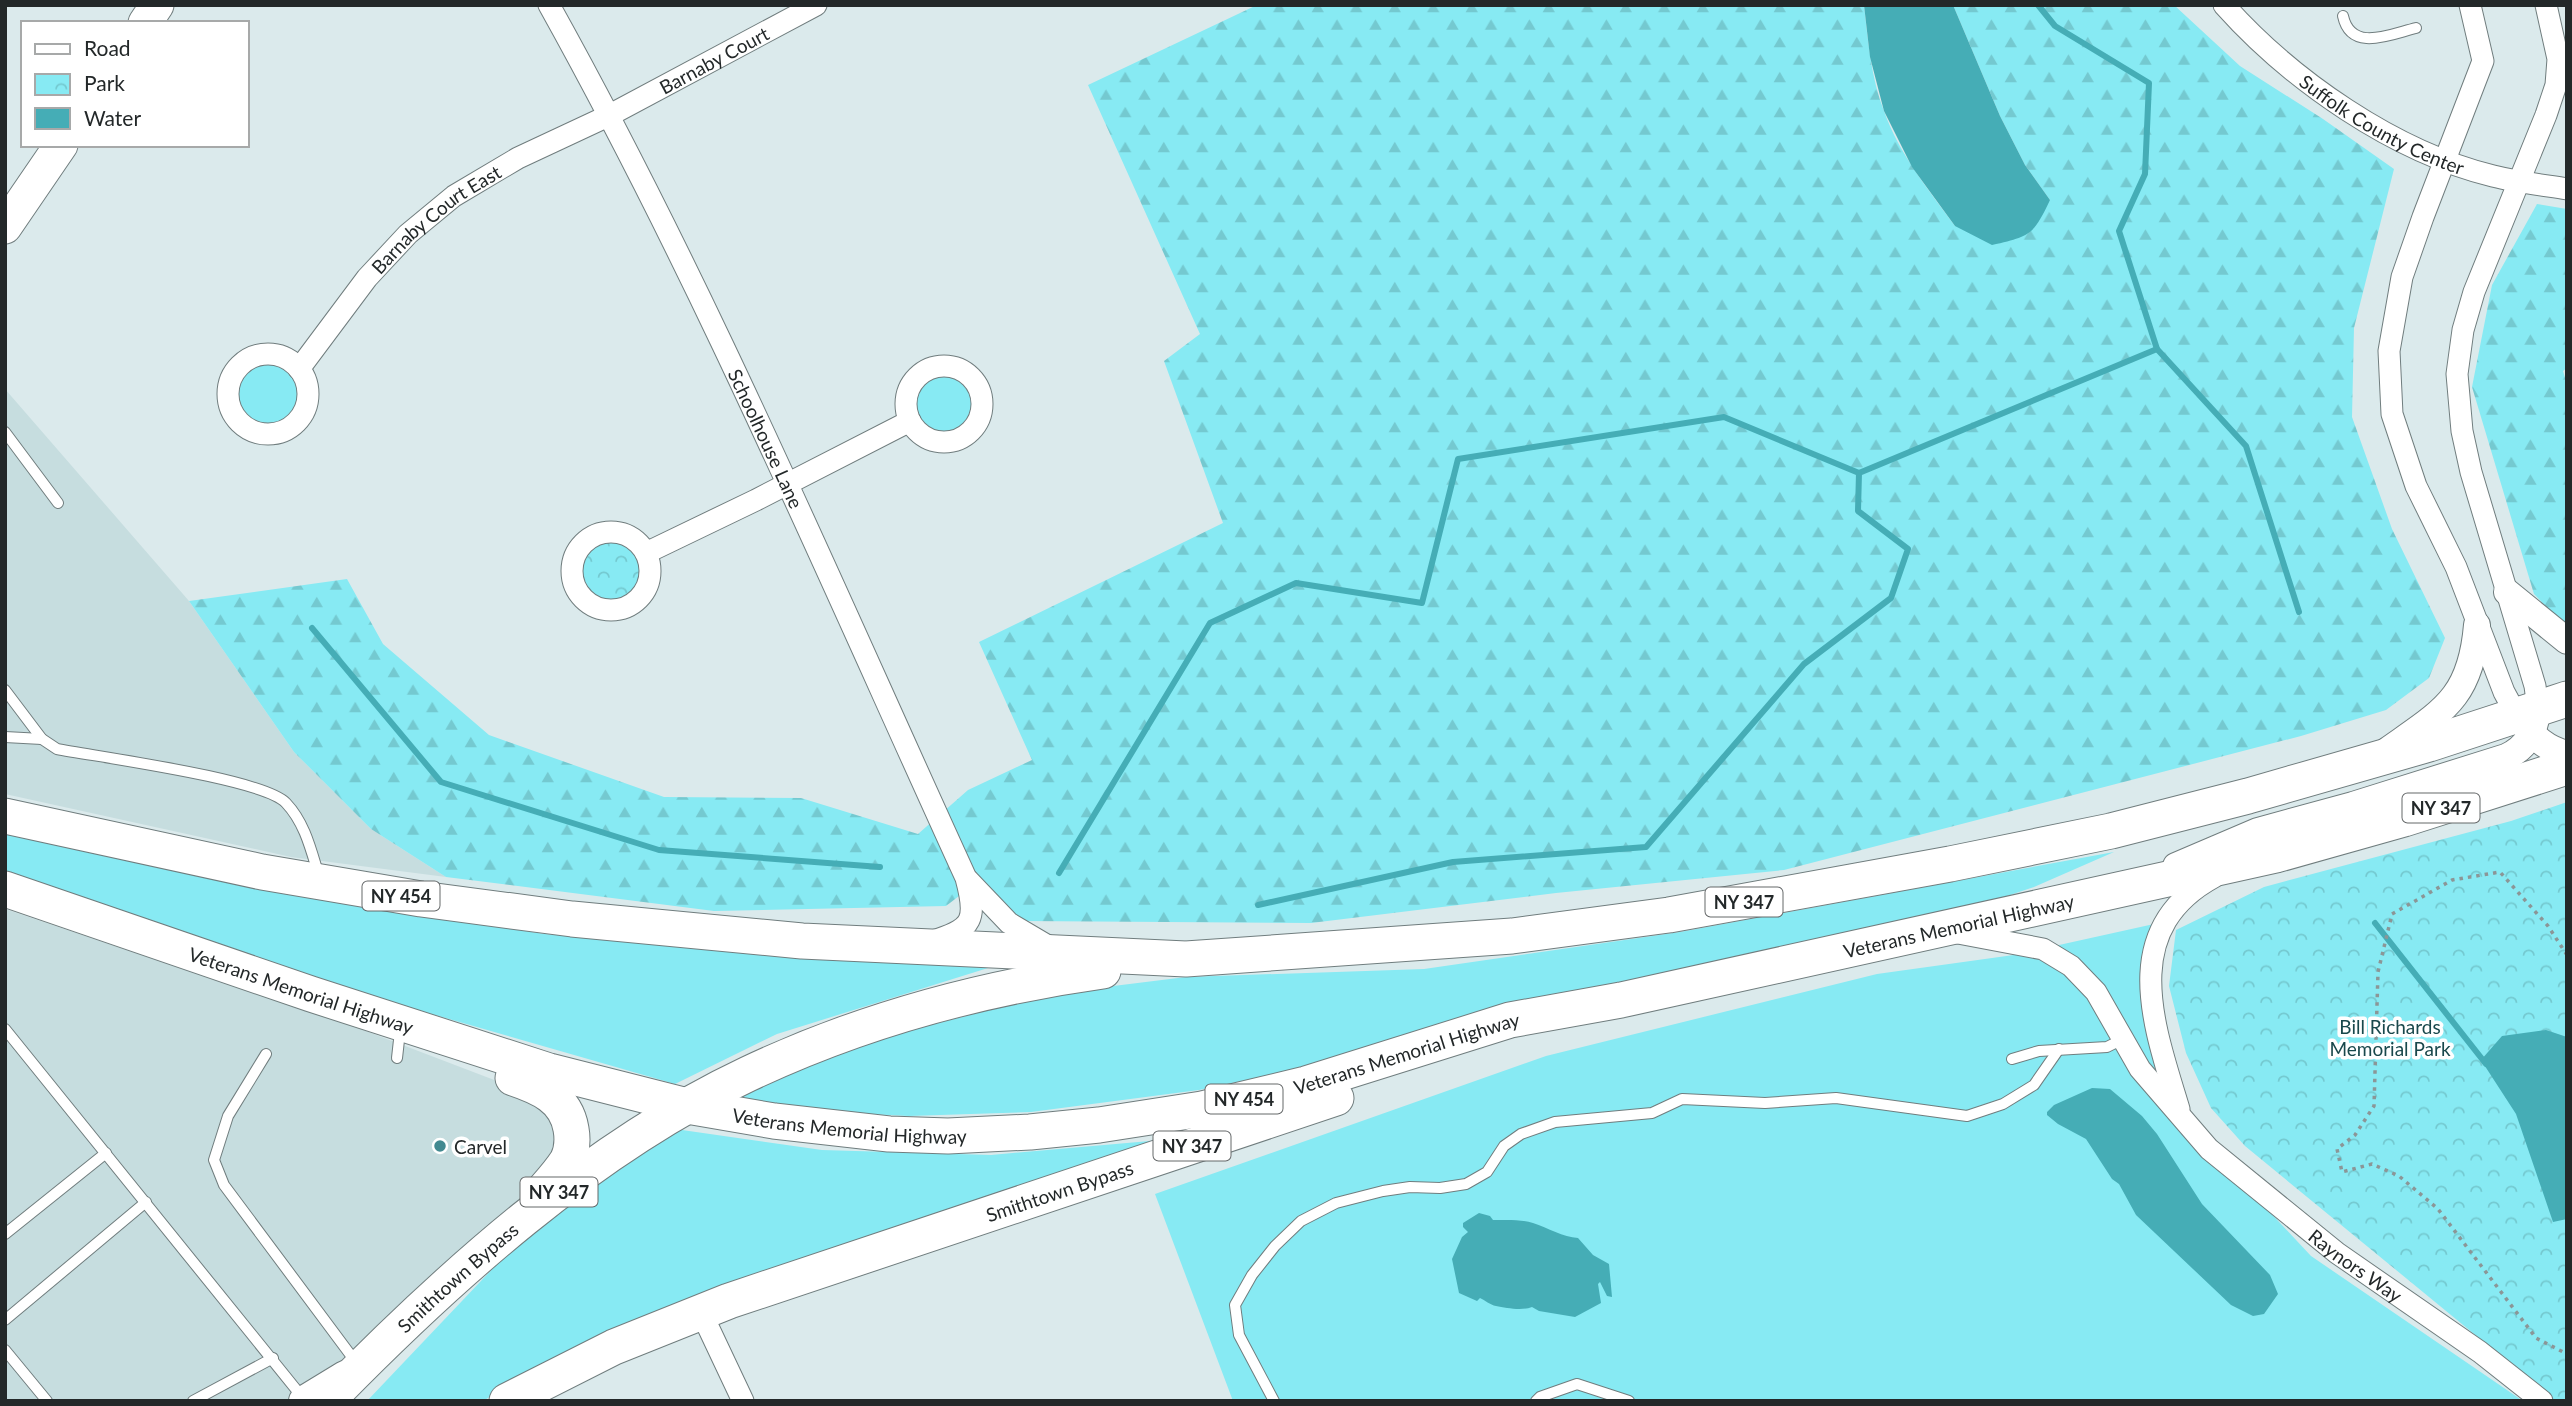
<svg xmlns="http://www.w3.org/2000/svg" width="2572" height="1406" viewBox="0 0 2572 1406" font-family="Lato,sans-serif">
	<defs>
		<pattern id="forest-firs" width="22" height="20" patternUnits="userSpaceOnUse" patternTransform="scale(1.75)"><rect width="22" height="20" fill="#87eaf3"/><path d="M5 1l3.5 6h-7zM16 11l3.5 6h-7z" fill="#74c9d0"/></pattern>
		<pattern id="park-crowns" width="20" height="18" patternUnits="userSpaceOnUse" patternTransform="scale(1.75)"><rect width="20" height="18" fill="#87eaf3"/><path d="M2 6a3 3 0 1 1 6 0M12 15a3 3 0 1 1 6 0" fill="none" stroke="#74c9d0"/></pattern>
	</defs>
	<rect width="100%" height="100%" fill="#dbeaec"/>
	<g fill="#c6dddf">
		<polygon points="5,389 189,601 294,752 371,829 446,877 291,857 5,794"/>
		<polygon points="5,909 358,1028 510,1086 546,1104 562,1127 547,1173 483,1249 295,1401 5,1401"/>
	</g>
	<g fill="#87eaf3">
		<circle cx="267" cy="394" r="32"/>
		<circle cx="943" cy="405" r="30"/>
		<polygon points="5,832 270,891 544,934 988,968 777,1034 675,1084 369,996 5,871"/>
		<polygon points="2114,852 2034,887 1974,907 1340,1060 1199,1090 1031,1112 909,1116 827,1112 727,1098 883,1037 1057,993 1186,977 1424,969 1680,932"/>
		<polygon points="2154,924 2164,1087 2050,947"/>
		<polygon points="2028,953 2072,977 2108,1020 2139,1072 2311,1256 2523,1401 1233,1401 1155,1194 1546,1056 1877,974"/>
		<polygon points="675,1129 822,1150 991,1155 1161,1140 516,1381 483,1401 367,1401 518,1242"/>
	</g>
	<g fill="url(#forest-firs)">
		<path d="M1257,5H1864C1868,40 1871,78 1884,111C1899,154 1929,190 1955,226L2050,200L2025,165L2000,116L1953,5H2174L2240,66L2323,119L2394,169L2354,328L2352,417L2392,529L2445,638L2429,678L2386,710L2301,736L1784,870L1556,893L1311,923L1022,921L976,883L946,906L714,911L446,877L371,829L294,752L189,601L347,579L383,644L489,735L664,797L801,798L918,834L968,790L1032,760L979,642L1223,523L1164,361L1200,334L1088,85Z"/>
		<polygon points="2537,204 2567,209 2567,368 2563,371 2567,384 2567,628 2534,594 2472,387 2492,285"/>
	</g>
	<g fill="url(#park-crowns)">
		<circle cx="611" cy="571" r="32"/>
		<polygon points="2567,802 2567,1401 2553,1401 2546,1393 2245,1146 2211,1108 2186,1053 2169,986 2176,930 2264,887 2511,821"/>
	</g>
	<g fill="#45adb6">
		<path d="M1864,5H1953L2000,116L2025,165L2050,200C2033,236 2030,236 1992,245L1955,226L1912,167L1884,111L1870,57Z"/>
		<polygon points="2546,1030 2567,1037 2567,1219 2553,1222 2516,1114 2481,1060 2502,1036"/>
		<polygon points="2092,1088 2110,1089 2142,1116 2157,1134 2202,1204 2270,1275 2278,1294 2264,1314 2253,1316 2231,1305 2136,1215 2119,1184 2112,1179 2086,1139 2058,1124 2047,1115 2047,1112 2054,1105"/>
		<path d="M1479,1213L1490,1216L1493,1220C1507,1220 1519,1219 1533,1223C1548,1228 1563,1237 1578,1238L1593,1255L1609,1264L1612,1297L1607,1296L1600,1282L1598,1284L1601,1303L1575,1317L1539,1311L1532,1307C1522,1311 1506,1308 1496,1306C1490,1305 1485,1300 1480,1298L1477,1301L1459,1293L1452,1259L1462,1237L1468,1232L1463,1227V1223Z"/>
	</g>
	<g fill="none" stroke-linecap="round" stroke-linejoin="round">
		<g stroke="#45adb6" stroke-width="6">
			<polyline points="2038,5 2055,26 2149,83 2145,174 2119,231 2157,349 2246,446 2299,612"/>
			<polyline points="312,628 441,782 659,850 880,867"/>
			<polyline points="1059,873 1210,623 1296,583 1422,603 1458,459 1724,417 1859,473 2157,349"/>
			<polyline points="1258,905 1453,862 1646,847 1804,664 1891,598 1908,549 1858,511 1859,473"/>
			<polyline points="2375,923 2486,1064"/>
		</g>
		<defs>
			<g id="service">
				<path d="M2343,16C2351,53 2391,34 2416,28"/>
				<polyline points="5,432 58,503"/>
				<path d="M5,690L42,739L57,749C98,757 264,779 286,803C305,823 311,850 319,876"/>
				<polyline points="5,737 42,739"/>
				<polyline points="5,1029 303,1398"/>
				<polyline points="266,1054 228,1116 214,1160 224,1185 358,1365"/>
				<polyline points="397,1058 399,1040"/>
				<polyline points="2012,1059 2039,1051 2107,1047 2123,1039"/>
				<polyline points="5,1234 106,1153"/>
				<polyline points="5,1320 146,1202"/>
				<polyline points="5,1350 47,1401"/>
				<polyline points="193,1401 273,1358"/>
				<polyline points="1274,1401 1239,1335 1235,1305 1252,1275 1275,1246 1301,1221 1336,1203 1383,1191 1410,1187 1440,1188 1466,1184 1487,1172 1504,1146 1521,1134 1555,1122 1652,1113 1682,1099 1765,1103 1836,1098 1967,1116 2003,1104 2034,1085 2059,1049"/>
				<polyline points="1536,1401 1540,1397 1577,1384 1629,1401"/>
			</g>
			<g id="minor">
				<path id="s1" d="M549,5C706,287 832,585 966,878C977,919 974,929 932,941"/>
				<path id="s2" d="M2224,5C2291,80 2394,152 2493,176C2517,182 2542,185 2567,189"/>
				<polyline points="2470,5 2483,61 2423,217 2402,277 2389,351 2392,414 2416,486 2456,567 2504,692 2517,716"/>
				<circle cx="268" cy="394" r="40"/>
				<circle cx="944" cy="404" r="38"/>
				<path id="s3" d="M299,369L367,278L408,234L454,196L518,158L610,115L816,5"/>
				<circle cx="611" cy="571" r="39"/>
				<polyline points="646,553 756,500 910,421"/>
				<polyline points="2538,709 2535,686 2471,472 2462,431 2457,374 2463,330 2474,292 2546,115 2556,85 2558,59 2546,5"/>
				<polyline points="968,880 1009,923 1053,949"/>
				<path id="s4" d="M1958,933L2043,949L2071,966L2096,992L2140,1069L2209,1149L2337,1253L2480,1352L2542,1401"/>
				<path d="M2179,1109C2154,1026 2117,930 2214,877"/>
				<polyline points="701,1312 743,1401"/>
			</g>
			<g id="tertiary">
				<polyline points="2507,592 2567,641"/>
				<path d="M2521,721C2534,737 2546,749 2567,754"/>
				<path d="M2388,750C2443,711 2471,698 2477,625"/>
				<path d="M2176,866L2258,831L2353,805L2506,757C2527,748 2535,731 2538,709"/>
			</g>
			<polyline id="secondary" points="304,1401 345,1376"/>
			<g id="primary">
				<polyline points="145,23 157,5"/>
				<polyline points="5,227 61,145"/>
			</g>
			<g id="trunk">
				<polyline points="5,816 262,872 421,899 572,919 802,941 1186,959 1512,936 1669,915 1950,864 2111,831 2248,796 2429,744 2567,699"/>
				<path id="s5" d="M5,889L311,994L549,1071L687,1106L774,1121L889,1134L948,1136L1030,1132L1099,1125L1202,1109L1306,1084L1510,1020L1621,1000L2276,855L2404,819L2567,767"/>
				<path d="M513,1078C540,1087 566,1098 571,1129C573,1140 572,1151 567,1161C560,1172 551,1182 543,1191"/>
				<path id="s6" d="M327,1401C448,1277 591,1148 748,1074C860,1021 981,988 1103,971"/>
				<path id="s7" d="M507,1401L614,1347L729,1301L1336,1098"/>
			</g>
		</defs>
		<use href="#service" stroke="#707d7e" stroke-width="12"/>
		<use href="#minor" stroke="#707d7e" stroke-width="23"/>
		<use href="#tertiary" stroke="#707d7e" stroke-width="28"/>
		<use href="#secondary" stroke="#707d7e" stroke-width="32"/>
		<use href="#primary" stroke="#707d7e" stroke-width="35"/>
		<use href="#trunk" stroke="#707d7e" stroke-width="37"/>
		<polyline stroke="#8b9697" stroke-width="3.5" stroke-dasharray="3.5 5" stroke-linecap="butt" points="2567,955 2548,926 2500,872 2452,880 2392,914 2378,972 2374,1106 2355,1135 2337,1149 2342,1172 2372,1164 2399,1176 2438,1209 2536,1338 2567,1354"/>
		<use href="#service" stroke="#fff" stroke-width="10"/>
		<use href="#minor" stroke="#fff" stroke-width="21"/>
		<use href="#tertiary" stroke="#fff" stroke-width="26"/>
		<use href="#secondary" stroke="#fff" stroke-width="30"/>
		<use href="#primary" stroke="#fff" stroke-width="33"/>
		<use href="#trunk" stroke="#fff" stroke-width="35"/>
	</g>
	<circle fill="#428990" stroke="#fff" stroke-width="2.5" cx="440" cy="1146" r="7"/>
	<g text-anchor="middle" dominant-baseline="central" stroke-width="7" stroke-linejoin="round" paint-order="stroke">
		<g fill="#fff" stroke="#656869" stroke-width="2">
			<rect x="2402.5" y="793.5" width="77" height="29" rx="5"/>
			<rect x="362.5" y="881.5" width="77" height="29" rx="5"/>
			<rect x="1705.5" y="887.5" width="77" height="29" rx="5"/>
			<rect x="1205.5" y="1084.5" width="77" height="29" rx="5"/>
			<rect x="1153.5" y="1131.5" width="77" height="29" rx="5"/>
			<rect x="520.5" y="1177.5" width="77" height="29" rx="5"/>
		</g>
		<g font-size="18" font-weight="bold" fill="#232829">
			<text x="2441" y="808">NY 347</text>
			<text x="401" y="896">NY 454</text>
			<text x="1744" y="902">NY 347</text>
			<text x="1244" y="1099">NY 454</text>
			<text x="1192" y="1146">NY 347</text>
			<text x="559" y="1192">NY 347</text>
		</g>
		<g font-size="19" fill="#232829" stroke="#fff">
			<text stroke="none"><textPath href="#s3" startOffset="527">Barnaby Court</textPath></text>
			<text stroke="none"><textPath href="#s2" startOffset="200">Suffolk County Center</textPath></text>
			<text stroke="none"><textPath href="#s3" startOffset="205">Barnaby Court East</textPath></text>
			<text stroke="none"><textPath href="#s1" startOffset="485">Schoolhouse Lane</textPath></text>
			<text stroke="none"><textPath href="#s5" startOffset="2014">Veterans Memorial Highway</textPath></text>
			<text stroke="none"><textPath href="#s5" startOffset="313">Veterans Memorial Highway</textPath></text>
			<text stroke="none"><textPath href="#s5" startOffset="1447">Veterans Memorial Highway</textPath></text>
			<text stroke="none"><textPath href="#s5" startOffset="880">Veterans Memorial Highway</textPath></text>
			<text stroke="none"><textPath href="#s7" startOffset="592">Smithtown Bypass</textPath></text>
			<text stroke="none"><textPath href="#s4" startOffset="537">Raynors Way</textPath></text>
			<text stroke="none"><textPath href="#s6" startOffset="180">Smithtown Bypass</textPath></text>
		</g>
		<g font-size="19" fill="#19484c" stroke="#fff">
			<text x="2390" y="1026">Bill Richards<tspan x="2390" dy="22">Memorial Park</tspan></text>
		</g>
		<g font-size="19" fill="#232829" stroke="#fff" text-anchor="start">
			<text x="454" y="1146">Carvel</text>
		</g>
	</g>
	<rect width="2572" height="1406" fill="none" stroke="#232829" stroke-width="14"/>
	<rect x="21" y="21" width="228" height="126" fill="#ffffff" stroke="#a7a9a9" stroke-width="2"/>
	<rect x="35" y="44" width="35" height="10" fill="#ffffff" stroke="#a7a9a9" stroke-width="2"/>
	<text x="84" y="56" font-size="21" fill="#232829">Road</text>
	<rect x="35" y="74" width="35" height="21" fill="url(#park-crowns)" stroke="#a7a9a9" stroke-width="2"/>
	<text x="84" y="91" font-size="21" fill="#232829">Park</text>
	<rect x="35" y="108" width="35" height="21" fill="#45adb6" stroke="#a7a9a9" stroke-width="2"/>
	<text x="84" y="126" font-size="21" fill="#232829">Water</text>
</svg>
